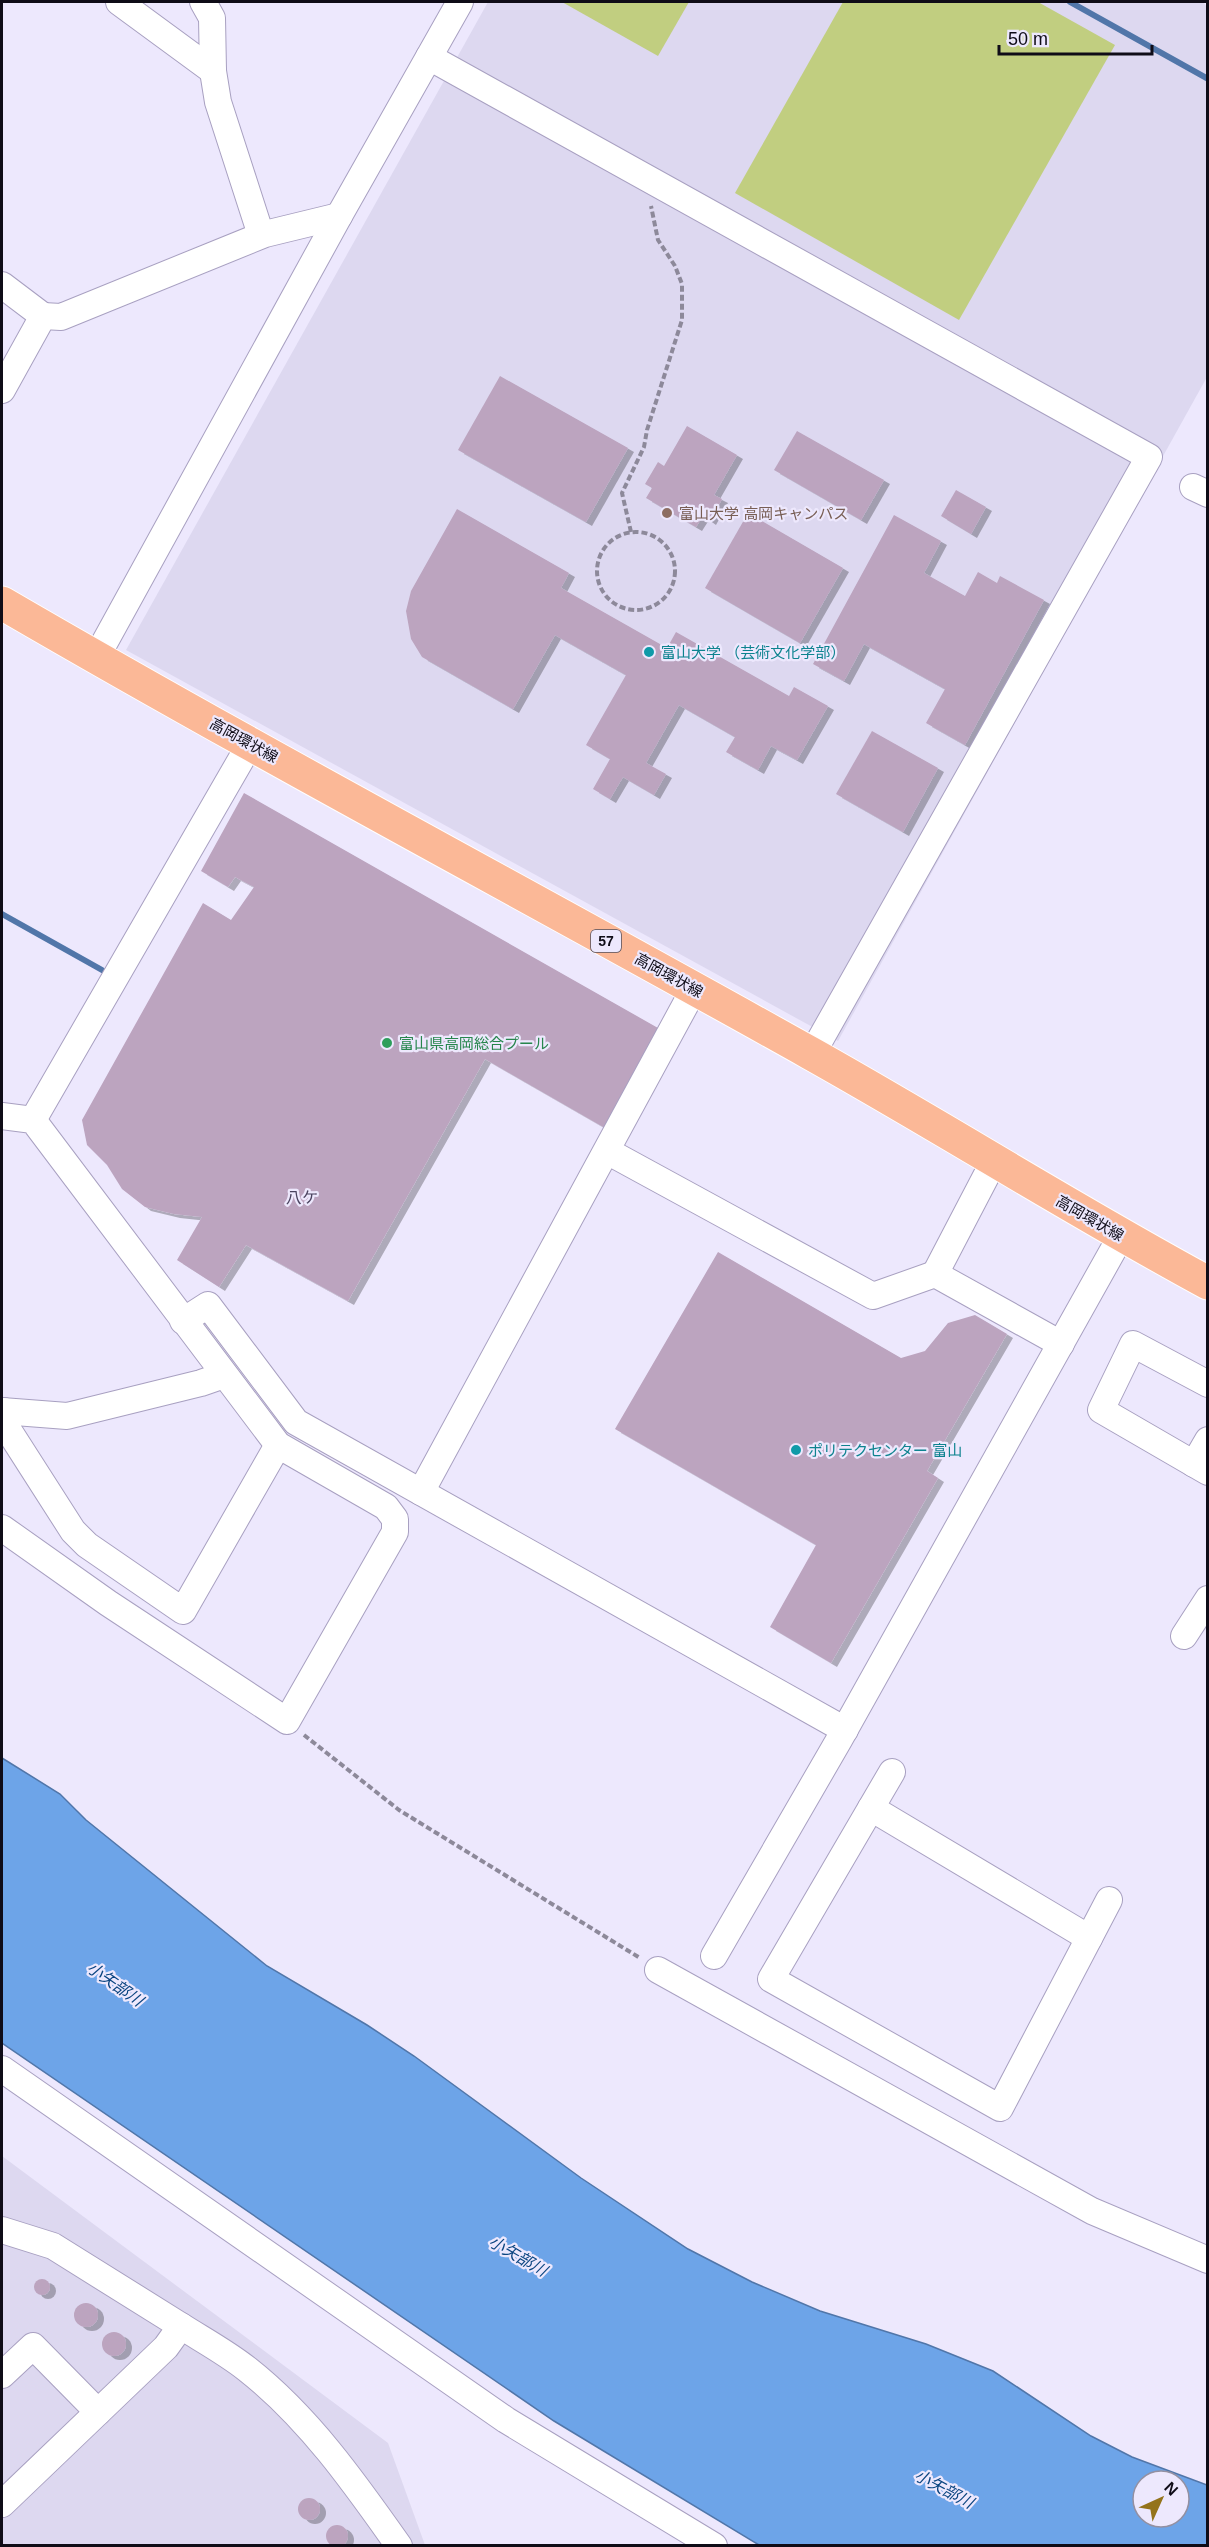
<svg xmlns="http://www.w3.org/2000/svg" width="1209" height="2547" viewBox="0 0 1209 2547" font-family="Arial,'Noto Sans JP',sans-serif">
	<defs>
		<filter id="shadow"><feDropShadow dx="6" dy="4" stdDeviation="0" flood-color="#0004"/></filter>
	</defs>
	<rect width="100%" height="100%" fill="#ede8fd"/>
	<g fill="#ddd8f0">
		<polygon points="488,2 1203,2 1207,7 1207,377 838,1041 126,650"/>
		<polygon points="2,2156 388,2443 425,2545 2,2545"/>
	</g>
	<g fill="#c1ce80">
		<polygon points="562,2 689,2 658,56"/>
		<polygon points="843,2 1038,2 1115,45 959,320 735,193"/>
	</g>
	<path fill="#6da4e8" stroke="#5176a9" stroke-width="1.5" fill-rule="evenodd" d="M2,1758L60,1794L86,1820L267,1966L367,2025L414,2056L581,2178L688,2249L752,2282L820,2311L926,2344L993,2371L1091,2436L1132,2457L1207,2485V2545H759L554,2421L2,2043ZM1143,2481H1179V2517H1143Z"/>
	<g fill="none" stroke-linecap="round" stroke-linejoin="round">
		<g stroke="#5176a9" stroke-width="6">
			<polyline points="1070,2 1208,79"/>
			<polyline points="2,914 102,970"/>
		</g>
	</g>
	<g fill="#bca4bf" filter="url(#shadow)">
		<polygon points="500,376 628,448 586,522 458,450"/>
		<polygon points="687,426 737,455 714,495 722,499 710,521 703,516 696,527 646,498 652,488 645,484 658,462 664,466"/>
		<polygon points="797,431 884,480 861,520 774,470"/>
		<polygon points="956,490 986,507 971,534 941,516"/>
		<polygon points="457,509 569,573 561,588 667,648 676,632 789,696 794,687 828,706 797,760 771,746 758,770 726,752 735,737 679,705 646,763 666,774 654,795 623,777 610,799 593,789 610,759 586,745 626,675 555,635 513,709 422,657 411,639 406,611 411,591"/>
		<polygon points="748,513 843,568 800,643 705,588"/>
		<polygon points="894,515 941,541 924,573 965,596 978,572 997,583 1000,576 1044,600 965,745 926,723 945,689 864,644 844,681 813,664"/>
		<polygon points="872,731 938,768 903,832 836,794"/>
		<polygon points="244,793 658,1028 605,1128 485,1059 348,1301 246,1245 219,1287 177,1260 202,1217 174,1214 145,1207 122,1189 107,1165 87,1145 82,1120 203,903 231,920 254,887 235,877 228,887 201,871"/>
		<polygon points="718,1252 901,1358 925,1351 948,1323 975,1315 1007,1334 927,1471 938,1478 831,1663 770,1627 816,1545 615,1429"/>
		<circle cx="42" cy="2287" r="8"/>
		<circle cx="86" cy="2315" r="12"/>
		<circle cx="114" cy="2344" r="12"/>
		<circle cx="309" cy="2509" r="11"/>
		<circle cx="337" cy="2536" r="11"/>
	</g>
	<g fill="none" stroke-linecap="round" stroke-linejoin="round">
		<defs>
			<g id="minor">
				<polyline points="119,2 213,71"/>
				<polyline points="203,2 212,18 213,71 218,102 261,235"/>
				<polyline points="429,57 1149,457 812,1054"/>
				<polyline points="2,285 43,316"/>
				<polyline points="2,390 43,316 61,317 265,234 339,216"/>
				<polyline points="1193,487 1208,494"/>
				<polyline points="96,658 339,216 460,2"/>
				<polyline points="2,1116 33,1120 278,1445 386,1507 395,1519 395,1532 287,1721 108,1603 2,1528"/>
				<polyline points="33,1120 250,744"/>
				<polyline points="607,1151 873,1296 935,1274 1061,1344"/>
				<polyline points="935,1274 994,1161"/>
				<polyline points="183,1321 208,1305 296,1422 845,1730"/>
				<polyline points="1208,1384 1133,1344 1101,1410 1208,1472"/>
				<polyline points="2,1411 67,1416 201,1383 224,1375"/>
				<polyline points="4,1411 9,1431 73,1531 87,1545 183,1611 278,1445"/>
				<polyline points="1194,1464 1208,1440"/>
				<polyline points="421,1492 694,989"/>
				<polyline points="1184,1636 1208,1599"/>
				<polyline points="892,1772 771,1979 1000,2108 1109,1900"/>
				<polyline points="871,1808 1089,1938"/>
				<polyline points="714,1956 839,1740 1121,1236"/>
				<polyline points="658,1970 1092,2211 1208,2260"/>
				<polyline points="2,2069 506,2420 714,2546"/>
				<polyline points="2,2230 53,2246 181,2326 166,2347 2,2504"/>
				<path d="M181,2326C203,2340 227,2353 247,2369C308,2417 354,2482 399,2546"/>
				<polyline points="2,2375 33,2346 98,2412"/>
			</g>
			<path id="major" d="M2,603C268,758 541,902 810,1053C944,1128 1073,1210 1208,1283"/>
		</defs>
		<use href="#minor" stroke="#a8a0c1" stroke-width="28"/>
		<use href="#major" stroke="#fff" stroke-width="35"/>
		<g stroke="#8d899a" stroke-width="4" stroke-dasharray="6 3" stroke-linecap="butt">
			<polyline points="631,532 622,493 644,447 647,430 682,320 682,284 675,266 658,240 651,206"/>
			<circle cx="636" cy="571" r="39"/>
			<polyline points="304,1735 399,1810 640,1958"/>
		</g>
		<use href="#minor" stroke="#fff" stroke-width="26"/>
		<use href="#major" stroke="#fbb897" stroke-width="33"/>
	</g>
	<circle fill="#8d6e63" stroke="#ede8fd" stroke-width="2" cx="667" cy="513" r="6"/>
	<g fill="#0f9aa8" stroke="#ede8fd" stroke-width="2">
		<circle cx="649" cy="652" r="6"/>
		<circle cx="796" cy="1450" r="6"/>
	</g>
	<circle fill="#2e9e5b" stroke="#ede8fd" stroke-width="2" cx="387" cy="1043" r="6"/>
	<g text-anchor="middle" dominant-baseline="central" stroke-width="4.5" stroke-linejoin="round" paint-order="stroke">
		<rect fill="#ede8fd" stroke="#524e5c" stroke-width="1.5" x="591" y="930" width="30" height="22" rx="4.5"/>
		<g font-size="14" font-weight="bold" fill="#0f0c17">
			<text x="606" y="941">57</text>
		</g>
		<g font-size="15" fill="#785e54" stroke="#ede8fd" text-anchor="start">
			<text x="679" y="513">富山大学 高岡キャンパス</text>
		</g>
		<g font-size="15" fill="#0d838f" stroke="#ede8fd" text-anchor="start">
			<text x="661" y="652">富山大学 （芸術文化学部）</text>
			<text x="808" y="1450">ポリテクセンター 富山</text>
		</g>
		<g font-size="15" fill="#0f0c17" stroke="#ede8fd">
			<text transform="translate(244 740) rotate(29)">高岡環状線</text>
			<text transform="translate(669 975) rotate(29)">高岡環状線</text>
			<text transform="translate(1090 1218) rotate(30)">高岡環状線</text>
		</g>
		<g font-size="15" fill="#27864d" stroke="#ede8fd" text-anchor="start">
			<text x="399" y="1043">富山県高岡総合プール</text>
		</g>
		<g font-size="16" fill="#4a435f" stroke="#ede8fd">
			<text x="302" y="1197">八ケ</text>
		</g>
		<g font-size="16" font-style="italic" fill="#0b4581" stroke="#ede8fd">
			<text transform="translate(115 1984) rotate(35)">小矢部川</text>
			<text transform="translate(518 2256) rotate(30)">小矢部川</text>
			<text transform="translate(944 2489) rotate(28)">小矢部川</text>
		</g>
	</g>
	<rect width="1209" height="2547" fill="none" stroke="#0f0c17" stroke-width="6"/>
	<g transform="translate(1161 2499) rotate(45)"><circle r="28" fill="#ede8fd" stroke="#9490a1" stroke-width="1.5"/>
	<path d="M0-4.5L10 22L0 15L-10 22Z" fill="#94731b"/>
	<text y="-9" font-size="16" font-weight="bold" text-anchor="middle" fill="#0f0c17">N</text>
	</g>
	<path d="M999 45v9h153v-9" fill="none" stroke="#0f0c17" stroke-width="3"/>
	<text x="1008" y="45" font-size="18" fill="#0f0c17" stroke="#ede8fd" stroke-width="4.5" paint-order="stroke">50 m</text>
</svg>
